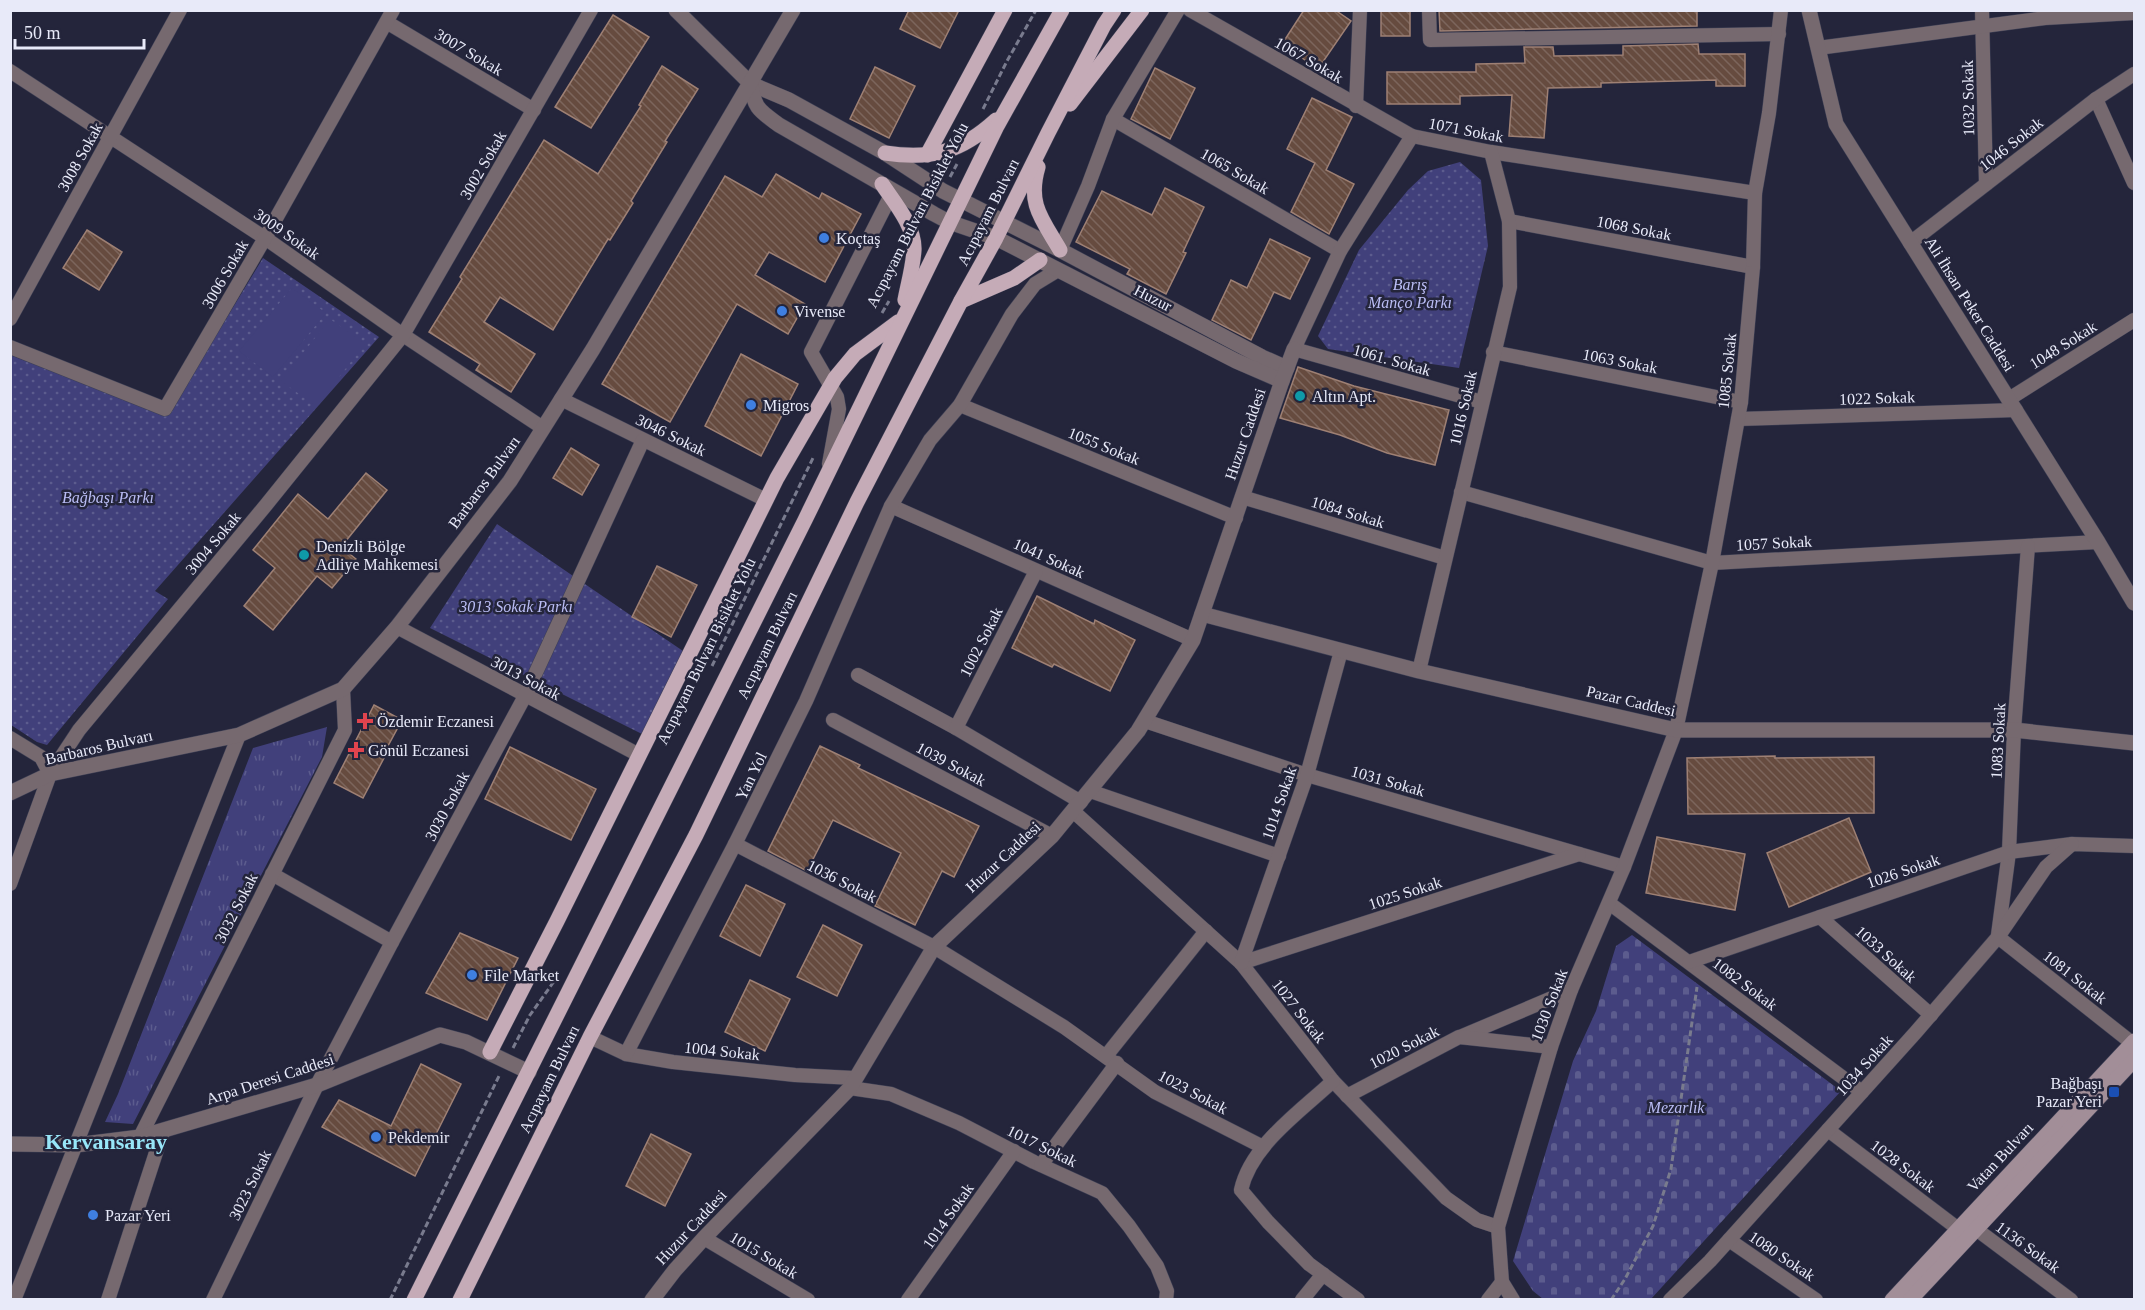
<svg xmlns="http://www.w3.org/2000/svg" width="2145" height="1310" viewBox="0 0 2145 1310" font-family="'Times New Roman',serif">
	<defs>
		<pattern id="grass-tufts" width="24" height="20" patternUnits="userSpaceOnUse" patternTransform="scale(1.5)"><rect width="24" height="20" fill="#41407b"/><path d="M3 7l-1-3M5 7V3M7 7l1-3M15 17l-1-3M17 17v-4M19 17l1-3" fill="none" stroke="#5c5c8e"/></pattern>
		<pattern id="cemetery-stones" width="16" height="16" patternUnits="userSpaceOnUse" patternTransform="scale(1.5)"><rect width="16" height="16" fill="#41407b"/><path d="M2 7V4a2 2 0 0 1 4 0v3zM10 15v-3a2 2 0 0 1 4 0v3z" fill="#5c5c8e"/></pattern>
		<pattern id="park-dots" width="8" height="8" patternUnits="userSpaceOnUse" patternTransform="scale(1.5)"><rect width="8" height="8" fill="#41407b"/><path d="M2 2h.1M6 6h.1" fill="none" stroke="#5c5c8e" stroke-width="1.8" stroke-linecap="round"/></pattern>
		<pattern id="building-back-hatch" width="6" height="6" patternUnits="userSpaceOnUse" patternTransform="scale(1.5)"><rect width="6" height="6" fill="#664b3f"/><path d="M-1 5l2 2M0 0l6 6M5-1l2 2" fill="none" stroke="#7c655c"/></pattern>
	</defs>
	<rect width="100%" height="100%" fill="#24253b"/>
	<polygon fill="url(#grass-tufts)" points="327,727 322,757 133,1124 105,1122 118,1094 253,748"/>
	<polygon fill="url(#cemetery-stones)" points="1632,935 1841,1091 1651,1299 1543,1299 1533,1291 1513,1261 1573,1061 1596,1011 1616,946"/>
	<g fill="url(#park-dots)">
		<polygon points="1460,162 1481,180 1488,246 1459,368 1328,349 1318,336 1359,250 1408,190 1428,171"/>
		<polygon points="263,258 379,337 155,591 168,599 47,745 37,742 11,725 10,355 168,414"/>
		<polygon points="497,524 683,651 642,734 430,628"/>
	</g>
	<g fill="#41407b">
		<polygon points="292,288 326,313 273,377 239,351"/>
		<polygon points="330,319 365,344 316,406 281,381"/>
	</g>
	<g fill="url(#building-back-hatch)" stroke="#9e8074" stroke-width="1.5">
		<polygon points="909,10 959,10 940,48 900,29"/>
		<polygon points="1304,10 1335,10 1351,21 1318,69 1282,44"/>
		<rect x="1381" y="10" width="29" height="26"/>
		<polygon points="1439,10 1697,10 1697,26 1440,31"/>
		<polygon points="613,15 649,37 591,128 555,107"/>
		<polygon points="1698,44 1699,54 1745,54 1745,86 1716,86 1716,80 1601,83 1601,87 1548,88 1544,138 1509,136 1512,95 1460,96 1460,104 1387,104 1387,72 1476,72 1476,64 1525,63 1524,47 1553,47 1554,56 1623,55 1623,46"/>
		<polygon points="662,66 698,89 665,141 667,142 631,201 633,203 610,240 608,239 553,330 500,297 484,322 535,354 511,392 476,370 480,364 429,332 462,279 460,277 544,140 598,174 641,106 639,105"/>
		<polygon points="875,67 915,86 889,138 850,119"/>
		<polygon points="1155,68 1195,88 1170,139 1131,119"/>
		<polygon points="1312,98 1352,117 1326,170 1354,184 1329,234 1291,212 1315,163 1287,149"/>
		<polygon points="776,174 819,199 822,193 861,214 825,282 769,252 755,275 805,304 788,334 737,304 670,422 602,384 725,176 762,197"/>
		<polygon points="1165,188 1204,207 1183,252 1186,253 1166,294 1127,274 1130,269 1076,242 1102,191 1152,215"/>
		<polygon points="87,230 122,252 99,290 63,268"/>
		<polygon points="1270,239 1310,258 1290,299 1274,292 1251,340 1212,320 1231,280 1247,288"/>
		<polygon points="741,354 798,384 761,456 705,426"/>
		<polygon points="1298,367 1354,386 1449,410 1435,465 1387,453 1340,435 1280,418"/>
		<polygon points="571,448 599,465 582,495 553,478"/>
		<polygon points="366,473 387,490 341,547 356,559 332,588 317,576 273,630 244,606 275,568 253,550 298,494 328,519"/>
		<polygon points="657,566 697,585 671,637 632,617"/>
		<polygon points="1037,596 1094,624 1095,620 1135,640 1110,691 1054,664 1052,667 1012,648"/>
		<polygon points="374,705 402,720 382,757 384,758 363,798 334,783"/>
		<polygon points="820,746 860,765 858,768 979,826 954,877 942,871 915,925 875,906 901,853 833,820 807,871 768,851"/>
		<polygon points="510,747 596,789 571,840 485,799"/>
		<polygon points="1775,756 1775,758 1874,757 1874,813 1688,814 1687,758"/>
		<polygon points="1849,818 1871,872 1789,907 1767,853"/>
		<polygon points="1657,837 1745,854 1735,910 1646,893"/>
		<polygon points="746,885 785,904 760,956 720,936"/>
		<polygon points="823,925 862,945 837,996 797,977"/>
		<polygon points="460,933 518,958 487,1020 426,993"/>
		<polygon points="750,980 790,999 765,1051 725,1032"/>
		<polygon points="421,1064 461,1084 415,1176 322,1127 339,1100 391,1126"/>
		<polygon points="651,1134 691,1154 665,1206 626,1186"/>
	</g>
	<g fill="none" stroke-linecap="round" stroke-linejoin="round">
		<defs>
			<g id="minor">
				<polyline points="1190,10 1412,136 1491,152 1755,193"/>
				<polyline points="1429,10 1430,40 1779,34"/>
				<polyline points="1982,10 1986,184"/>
				<polyline points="388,23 534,110"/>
				<polyline points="1818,48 2045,18 2134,13"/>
				<polyline points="10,71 265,238 403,335 543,428"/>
				<polyline points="2096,99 2134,183"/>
				<polyline points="1356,106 1360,10"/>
				<polyline points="1113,119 1340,251"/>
				<polyline points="1412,136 1340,251 1294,349 1482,402"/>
				<polyline points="1509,221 1753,267"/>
				<polyline points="1910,243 2096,99 2134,74"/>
				<polyline points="1060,250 1088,186 1113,119 1178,10"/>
				<polyline points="10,319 180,10"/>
				<polyline points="10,347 165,409 265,238 393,10"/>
				<polyline points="1493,352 1741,402"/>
				<polyline points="561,399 766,500"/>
				<polyline points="2009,399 2134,320"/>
				<polyline points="960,405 1236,518"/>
				<polyline points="1738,419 2016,410"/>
				<polyline points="829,464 839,409 837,397 811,352 890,197"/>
				<polyline points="1461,492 1712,563 2098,542"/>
				<polyline points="1242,497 1445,558"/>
				<polyline points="891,506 1193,640"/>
				<polyline points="397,627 639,755"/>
				<polyline points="1419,671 1510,287 1509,221 1491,152"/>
				<polyline points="858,675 956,728 1081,802"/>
				<polyline points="833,720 1052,836"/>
				<polyline points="1145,721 1307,775 1624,867"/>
				<polyline points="956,728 1036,571"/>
				<polyline points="10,738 41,757 50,774"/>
				<polyline points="1090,791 1279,856"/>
				<polyline points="1073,811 1241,963 1333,1081 1446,1198 1477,1220 1498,1227"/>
				<polyline points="735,844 934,947 1064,1027 1155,1092 1263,1147"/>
				<polyline points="272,874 392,942"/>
				<polyline points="10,884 50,774 79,730 266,505 403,335 591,10"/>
				<polyline points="1609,903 1862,1092"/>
				<polyline points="1820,917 1931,1015"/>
				<polyline points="1998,935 2009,852 2014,730 2028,546"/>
				<polyline points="1998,937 2132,1043"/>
				<polyline points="1689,962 2009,852 2072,844 2134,846"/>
				<polyline points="1241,963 1579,854"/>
				<polyline points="1241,963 1307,775 1341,651"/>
				<polyline points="590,1037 626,1054 673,1062 795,1075 854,1078"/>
				<polyline points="1460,1037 1571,990"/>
				<polyline points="626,1054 735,844 806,701 891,506 930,440 960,405 1012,314 1035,284 1058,270"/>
				<polyline points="1106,1056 1206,931"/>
				<path d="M1333,1081C1301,1111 1251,1145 1241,1190L1268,1222L1309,1264L1358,1300"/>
				<polyline points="850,1088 891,1094 959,1123 1034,1162 1102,1193 1129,1226 1157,1266 1167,1291 1166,1300"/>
				<polyline points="1347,1096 1459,1037 1551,1047"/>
				<polyline points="1828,1130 1957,1228"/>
				<polyline points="140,1137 345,730 343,689"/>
				<polyline points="1041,1165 1117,1063"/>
				<polyline points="1971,1222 1976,1229 2071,1300"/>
				<polyline points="704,1238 808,1300"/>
				<polyline points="1729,1240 1816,1300"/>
				<polyline points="14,1300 239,735"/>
				<polyline points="108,1300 163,1131"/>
				<polyline points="213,1300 317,1085 392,942 525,696 643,440"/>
				<polyline points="908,1300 1014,1151"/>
				<polyline points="1302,1300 1323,1274"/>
				<polyline points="1488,1300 1502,1282"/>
				<polyline points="1513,1300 1502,1282 1498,1227 1551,1047 1571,990 1624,867 1676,730 1712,563 1741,402 1753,267 1755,193 1769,113 1781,10"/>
				<polyline points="1670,1300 1710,1261 1916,1032 1998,937 2046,867 2072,844"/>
			</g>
			<g id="tertiary">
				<polyline points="676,10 751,84 789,100 885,153 943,191 1060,250 1262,357 1287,368"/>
				<polyline points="1809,10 1836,124 2098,542 2134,603"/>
				<path d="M751,84C754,109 760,111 779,125L934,214L949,222L996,238L1236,361L1282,381"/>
				<polyline points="1202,614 1419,671 1676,730 2014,730 2134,743"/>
				<polyline points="10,793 50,774 239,735 343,689 397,627 510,481 593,349 793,10"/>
				<polyline points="10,1144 76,1145 140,1137 317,1085 440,1035 466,1042 529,1072"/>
				<polyline points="652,1300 675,1270 704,1238 850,1088 934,947 1052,836 1138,731 1193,640 1282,381 1294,349"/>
			</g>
			<g id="secondary">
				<polyline points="1892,1300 2134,1041"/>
				<polyline points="1910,1300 2134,1060"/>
			</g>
			<g id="primary">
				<polyline points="1070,104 1142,10"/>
				<path d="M885,153C932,160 961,152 996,120"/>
				<polyline points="927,155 1005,10"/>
				<path d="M1038,167C1027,204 1042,219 1060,250"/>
				<path d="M882,184C894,202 915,226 914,250C913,267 908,284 905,300"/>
				<polyline points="961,301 1014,278 1040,260"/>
				<polyline points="490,1052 557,921 777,478 835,378 855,354 898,322"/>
				<polyline points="414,1300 805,520 997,126 1062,10"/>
				<polyline points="460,1300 590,1037 696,835 857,502 961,301 996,238 1048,133 1104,25 1114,10"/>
			</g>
		</defs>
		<use href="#minor" stroke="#3f4156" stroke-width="15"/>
		<use href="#tertiary" stroke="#3f4156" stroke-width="16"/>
		<use href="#secondary" stroke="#3f4156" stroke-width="16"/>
		<use href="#primary" stroke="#3f4156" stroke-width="16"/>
		<g stroke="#797b8e" stroke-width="3" stroke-dasharray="6 3" stroke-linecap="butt">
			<polyline points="983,109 1007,61 1036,10"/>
			<polyline points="950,177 957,164"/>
			<polyline points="882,313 889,301"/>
			<polyline points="712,666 814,456"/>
			<polyline points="513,1048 530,1015 555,980"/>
			<polyline points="390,1300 499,1076"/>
			<polyline points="1611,1300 1625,1279 1653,1226 1671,1169 1697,987"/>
		</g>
		<use href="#minor" stroke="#76696f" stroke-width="14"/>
		<use href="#tertiary" stroke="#76696f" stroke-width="15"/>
		<use href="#secondary" stroke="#a28e98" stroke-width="15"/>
		<use href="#primary" stroke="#c5abb7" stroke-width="15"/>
	</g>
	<g fill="#3f7fe0" stroke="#24253b" stroke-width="2">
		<circle cx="824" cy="238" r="6"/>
		<circle cx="782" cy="311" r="6"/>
		<circle cx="751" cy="405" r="6"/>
		<circle cx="472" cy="975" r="6"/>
		<circle cx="376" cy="1137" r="6"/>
		<circle cx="93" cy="1215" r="6"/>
	</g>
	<g fill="#0f9aa8" stroke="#24253b" stroke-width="2">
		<circle cx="1300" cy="396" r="6"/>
		<circle cx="304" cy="555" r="6"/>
	</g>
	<g fill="#e0444e" stroke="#24253b" stroke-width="2">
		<path d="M362 712h6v6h6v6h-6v6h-6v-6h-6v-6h6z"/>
		<path d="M353 741h6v6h6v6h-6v6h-6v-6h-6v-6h6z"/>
	</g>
	<rect fill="#1a4fb4" stroke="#24253b" stroke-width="2" x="2108" y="1086" width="12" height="12" rx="3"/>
	<g text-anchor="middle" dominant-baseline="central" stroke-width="5" stroke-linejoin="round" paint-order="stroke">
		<g font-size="16" fill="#e8eaf9" stroke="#24253b">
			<text transform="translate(469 52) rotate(31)">3007 Sokak</text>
			<text transform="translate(1309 60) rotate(30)">1067 Sokak</text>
			<text transform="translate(1968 98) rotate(-91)">1032 Sokak</text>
			<text transform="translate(1466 130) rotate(11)">1071 Sokak</text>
			<text transform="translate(2011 144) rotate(-38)">1046 Sokak</text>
			<text transform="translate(80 157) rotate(-61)">3008 Sokak</text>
			<text transform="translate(483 165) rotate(-60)">3002 Sokak</text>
			<text transform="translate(1235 171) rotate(30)">1065 Sokak</text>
			<text transform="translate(988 212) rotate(-63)">Acıpayam Bulvarı</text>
			<text transform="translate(917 215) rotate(-63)">Acıpayam Bulvarı Bisiklet Yolu</text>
			<text transform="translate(1634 228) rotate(11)">1068 Sokak</text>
			<text transform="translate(287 234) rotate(35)">3009 Sokak</text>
			<text transform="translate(225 274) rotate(-60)">3006 Sokak</text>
			<text transform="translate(1153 298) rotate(27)">Huzur</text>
			<text transform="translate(1970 304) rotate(58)">Ali İhsan Peker Caddesi</text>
			<text transform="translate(2063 345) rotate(-32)">1048 Sokak</text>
			<text transform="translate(1392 360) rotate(16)">1061. Sokak</text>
			<text transform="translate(1620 361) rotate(11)">1063 Sokak</text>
			<text transform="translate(1727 371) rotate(-84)">1085 Sokak</text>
			<text transform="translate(1877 398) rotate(-2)">1022 Sokak</text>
			<text transform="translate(1463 408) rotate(-77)">1016 Sokak</text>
			<text transform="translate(1245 434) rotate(-71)">Huzur Caddesi</text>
			<text transform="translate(671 435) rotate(26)">3046 Sokak</text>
			<text transform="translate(1104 446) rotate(22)">1055 Sokak</text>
			<text transform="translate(484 482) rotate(-54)">Barbaros Bulvarı</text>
			<text transform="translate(1348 512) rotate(17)">1084 Sokak</text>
			<text transform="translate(213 543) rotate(-50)">3004 Sokak</text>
			<text transform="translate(1774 543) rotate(-3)">1057 Sokak</text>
			<text transform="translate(1049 558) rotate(24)">1041 Sokak</text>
			<text transform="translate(981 642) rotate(-63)">1002 Sokak</text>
			<text transform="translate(767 645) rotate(-64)">Acıpayam Bulvarı</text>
			<text transform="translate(706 651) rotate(-64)">Acıpayam Bulvarı Bisiklet Yolu</text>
			<text transform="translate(526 678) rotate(28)">3013 Sokak</text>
			<text transform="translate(1631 701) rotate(13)">Pazar Caddesi</text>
			<text transform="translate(1998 741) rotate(-87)">1083 Sokak</text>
			<text transform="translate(99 747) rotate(-13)">Barbaros Bulvarı</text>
			<text transform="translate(951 764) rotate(28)">1039 Sokak</text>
			<text transform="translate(751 776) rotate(-64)">Yan Yol</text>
			<text transform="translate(1388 781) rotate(16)">1031 Sokak</text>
			<text transform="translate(1279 803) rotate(-71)">1014 Sokak</text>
			<text transform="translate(447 806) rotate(-62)">3030 Sokak</text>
			<text transform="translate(1003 857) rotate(-43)">Huzur Caddesi</text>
			<text transform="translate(1903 871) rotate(-19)">1026 Sokak</text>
			<text transform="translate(842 881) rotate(27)">1036 Sokak</text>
			<text transform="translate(1405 893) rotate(-18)">1025 Sokak</text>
			<text transform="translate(236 908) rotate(-63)">3032 Sokak</text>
			<text transform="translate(1886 954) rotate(42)">1033 Sokak</text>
			<text transform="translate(2075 977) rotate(38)">1081 Sokak</text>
			<text transform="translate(1745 984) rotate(37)">1082 Sokak</text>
			<text transform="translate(1549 1005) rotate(-69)">1030 Sokak</text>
			<text transform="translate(1299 1011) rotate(52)">1027 Sokak</text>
			<text transform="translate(1404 1047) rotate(-27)">1020 Sokak</text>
			<text transform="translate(722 1051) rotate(6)">1004 Sokak</text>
			<text transform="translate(1864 1065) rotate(-48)">1034 Sokak</text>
			<text transform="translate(270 1079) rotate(-18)">Arpa Deresi Caddesi</text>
			<text transform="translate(549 1079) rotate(-64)">Acıpayam Bulvarı</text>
			<text transform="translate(1193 1092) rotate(28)">1023 Sokak</text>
			<text transform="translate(1042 1146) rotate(26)">1017 Sokak</text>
			<text transform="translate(2000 1157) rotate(-47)">Vatan Bulvarı</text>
			<text transform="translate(1903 1166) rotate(37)">1028 Sokak</text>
			<text transform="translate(250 1185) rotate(-64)">3023 Sokak</text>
			<text transform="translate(948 1216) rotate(-55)">1014 Sokak</text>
			<text transform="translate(691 1227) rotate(-47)">Huzur Caddesi</text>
			<text transform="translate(2028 1247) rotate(36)">1136 Sokak</text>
			<text transform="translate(764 1255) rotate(31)">1015 Sokak</text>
			<text transform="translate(1782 1256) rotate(34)">1080 Sokak</text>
		</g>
		<g font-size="16" fill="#e8eaf9" stroke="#24253b" text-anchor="start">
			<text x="836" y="238">Koçtaş</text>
			<text x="794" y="311">Vivense</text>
			<text x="1312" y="396">Altın Apt.</text>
			<text x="763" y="405">Migros</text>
			<text x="316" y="546">Denizli Bölge<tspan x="316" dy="18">Adliye Mahkemesi</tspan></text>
			<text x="377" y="721">Özdemir Eczanesi</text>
			<text x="368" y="750">Gönül Eczanesi</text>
			<text x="484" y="975">File Market</text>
			<text x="2102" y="1083" text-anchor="end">Bağbaşı<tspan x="2102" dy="18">Pazar Yeri</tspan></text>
			<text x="388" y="1137">Pekdemir</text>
			<text x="105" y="1215">Pazar Yeri</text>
		</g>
		<g font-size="16" font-style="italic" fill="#babdf5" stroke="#24253b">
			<text x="1410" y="284">Barış<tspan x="1410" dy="18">Manço Parkı</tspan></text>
			<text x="108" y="497">Bağbaşı Parkı</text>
			<text x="516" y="606">3013 Sokak Parkı</text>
			<text x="1676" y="1107">Mezarlık</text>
		</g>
		<g font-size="22" font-weight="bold" fill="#98e6f8" stroke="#24253b">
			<text x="106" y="1141">Kervansaray</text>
		</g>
	</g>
	<rect width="2145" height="1310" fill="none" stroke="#e8eaf9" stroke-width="24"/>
	<path d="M15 39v9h129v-9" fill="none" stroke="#e8eaf9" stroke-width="3"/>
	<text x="24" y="39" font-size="18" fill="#e8eaf9" stroke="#24253b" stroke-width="4.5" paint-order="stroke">50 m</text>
</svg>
